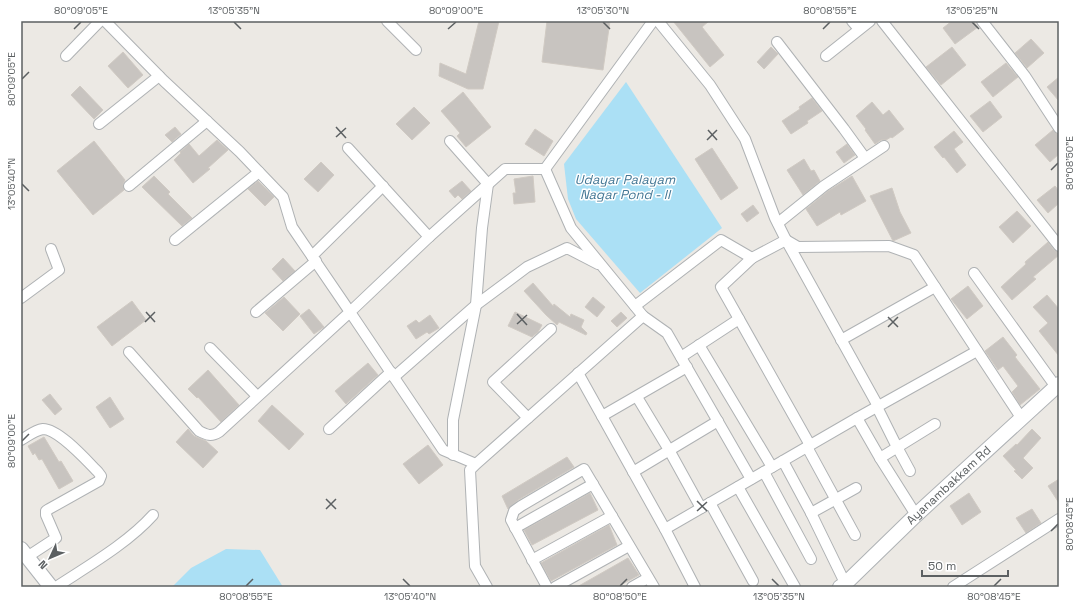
<svg xmlns="http://www.w3.org/2000/svg" width="1080" height="608" viewBox="0 0 1080 608" font-family="'Space Grotesk',sans-serif">
	<rect width="100%" height="100%" fill="#ece9e4"/>
	<g fill="#abe0f5">
		<polygon points="626,82 722,228 640,293 576,219 568,199 564,164"/>
		<polygon points="226,549 260,550 283,587 172,587 191,568"/>
	</g>
	<g fill="#c8c4c0" stroke="#d0cac3">
		<polygon points="479,21 499,21 483,89 468,89 439,76 440,63 466,74"/>
		<polygon points="547,21 610,21 603,70 542,62"/>
		<polygon points="673,21 709,21 702,27 724,55 710,67"/>
		<polygon points="952,21 973,21 978,27 955,44 943,28"/>
		<polygon points="1031,39 1044,53 1027,68 1015,53"/>
		<polygon points="771,47 778,54 764,69 757,62"/>
		<polygon points="952,47 966,65 941,85 926,67"/>
		<polygon points="123,52 143,75 128,88 108,66"/>
		<polygon points="1006,63 1018,77 993,97 981,82"/>
		<polygon points="1059,77 1059,101 1047,87"/>
		<polygon points="80,86 103,110 94,119 71,95"/>
		<polygon points="463,92 491,127 466,147 457,136 460,133 441,111"/>
		<polygon points="812,98 822,111 807,121 808,123 791,134 782,121 800,109 799,107"/>
		<polygon points="990,101 1002,117 983,132 970,116"/>
		<polygon points="872,102 883,115 889,110 904,129 892,138 891,137 886,140 881,140 875,144 865,130 866,129 856,116"/>
		<polygon points="414,107 430,123 412,140 396,124"/>
		<polygon points="175,127 181,134 172,142 165,135"/>
		<polygon points="535,129 553,141 544,156 525,144"/>
		<polygon points="1053,130 1059,136 1059,154 1050,162 1035,145"/>
		<polygon points="954,131 963,142 954,149 966,165 957,173 944,157 943,158 934,147"/>
		<polygon points="217,140 228,150 208,168 210,169 193,183 174,160 181,153 180,152 189,144 199,156"/>
		<polygon points="94,141 125,180 123,184 124,190 93,215 57,171"/>
		<polygon points="847,144 855,155 844,163 836,152"/>
		<polygon points="712,148 738,188 721,200 695,159"/>
		<polygon points="804,159 811,171 814,170 820,181 803,195 787,170"/>
		<polygon points="321,162 334,175 318,192 304,179"/>
		<polygon points="154,176 170,192 168,194 192,218 182,226 142,187"/>
		<polygon points="533,176 535,202 514,204 513,193 516,193 514,179"/>
		<polygon points="852,176 866,201 841,215 840,212 817,226 806,209 828,191"/>
		<polygon points="258,181 274,197 265,206 248,189"/>
		<polygon points="462,181 471,191 462,199 458,195 455,198 449,191"/>
		<polygon points="1055,186 1059,191 1059,203 1048,213 1037,200"/>
		<polygon points="892,188 900,212 911,233 893,241 870,196"/>
		<polygon points="753,205 759,213 747,222 741,214"/>
		<polygon points="1017,211 1031,226 1013,243 999,227"/>
		<polygon points="1048,242 1054,250 1059,252 1059,255 1033,277 1036,279 1012,300 1001,287 1026,264 1025,262"/>
		<polygon points="283,258 295,271 283,281 272,269"/>
		<polygon points="533,283 553,306 554,304 570,317 571,314 584,320 581,327 587,333 586,335 559,322 557,325 546,315 524,291"/>
		<polygon points="968,286 983,306 967,319 951,299"/>
		<polygon points="1047,295 1059,309 1059,356 1039,331 1048,323 1033,307"/>
		<polygon points="284,297 300,314 283,331 265,313"/>
		<polygon points="593,297 605,307 597,317 585,307"/>
		<polygon points="132,301 146,320 112,346 97,327"/>
		<polygon points="309,309 324,327 314,334 300,316"/>
		<polygon points="515,312 542,325 538,332 532,337 508,326"/>
		<polygon points="621,312 627,318 617,327 611,321"/>
		<polygon points="430,315 439,328 429,334 427,332 416,339 407,326 416,320 419,323"/>
		<polygon points="1003,337 1017,355 1015,357 1040,389 1020,405 1012,392 1018,386 1003,366 998,370 985,351"/>
		<polygon points="368,363 378,375 346,404 335,391"/>
		<polygon points="208,370 239,405 221,422 198,397 197,398 188,389"/>
		<polygon points="50,394 62,409 55,415 42,400"/>
		<polygon points="110,397 124,419 110,428 96,407"/>
		<polygon points="272,405 304,434 289,450 258,421"/>
		<polygon points="188,429 194,436 206,441 218,452 203,468 176,442"/>
		<polygon points="1032,429 1041,438 1023,458 1033,468 1022,479 1014,471 1016,470 1003,456 1016,444 1017,445"/>
		<polygon points="44,437 59,462 61,461 73,481 59,489 42,459 39,460 35,453 33,455 28,446"/>
		<polygon points="428,445 443,465 419,484 403,464"/>
		<polygon points="567,457 574,467 518,500 508,509 502,496"/>
		<polygon points="1059,479 1059,503 1048,486"/>
		<polygon points="590,493 598,510 532,545 524,530"/>
		<polygon points="969,493 981,512 962,525 950,506"/>
		<polygon points="1032,509 1041,523 1026,533 1016,518"/>
		<polygon points="609,525 617,545 551,581 541,563"/>
		<polygon points="628,558 639,575 617,587 577,587"/>
	</g>
	<g fill="none" stroke-linecap="round" stroke-linejoin="round">
		<defs>
			<g id="street">
				<path d="M105,21L164,81L240,152L283,197L292,227L350,312L219,432C211,437 207,435 199,431L129,352"/>
				<polyline points="387,21 416,50"/>
				<polyline points="658,21 710,85 745,139 775,218 786,240 878,406"/>
				<polyline points="852,21 859,29"/>
				<polyline points="882,21 1059,246"/>
				<polyline points="982,21 1025,76 1059,128"/>
				<polyline points="777,42 844,129 865,158"/>
				<polyline points="66,56 100,21"/>
				<polyline points="826,56 870,21"/>
				<polyline points="99,124 159,76"/>
				<polyline points="450,141 488,184 482,228 476,305 453,420 453,455"/>
				<polyline points="348,148 429,237"/>
				<polyline points="545,169 653,21"/>
				<polyline points="129,186 207,121"/>
				<polyline points="778,223 824,186 884,146"/>
				<polyline points="175,240 259,172"/>
				<polyline points="786,240 798,247 889,246 914,255 1022,419"/>
				<polyline points="312,256 383,186"/>
				<polyline points="752,258 721,287 810,445"/>
				<polyline points="974,273 1056,387"/>
				<polyline points="21,298 59,270 51,249"/>
				<polyline points="635,306 721,240 752,258 786,240"/>
				<polyline points="256,312 316,261"/>
				<polyline points="643,316 667,333 751,479"/>
				<polyline points="841,340 935,287"/>
				<polyline points="699,345 772,467"/>
				<polyline points="210,348 257,396"/>
				<polyline points="681,357 739,319"/>
				<polyline points="578,373 665,529 695,587"/>
				<polyline points="394,377 476,305 527,267 567,248 598,264"/>
				<polyline points="637,397 669,450 701,508"/>
				<polyline points="877,407 897,447 910,471"/>
				<polyline points="602,416 687,367"/>
				<polyline points="528,418 493,382 551,329"/>
				<polyline points="857,418 880,458 916,515"/>
				<polyline points="329,429 391,372"/>
				<path d="M21,440C28,436 35,430 43,429C59,429 87,461 98,472L101,476L99,481L49,509L46,511V515L56,538L27,557"/>
				<polyline points="807,447 855,535"/>
				<polyline points="880,458 935,424"/>
				<polyline points="783,461 811,513 847,587"/>
				<path d="M476,464L443,450L350,312L429,237L505,169H545L571,228L643,316C587,365 532,415 476,464L470,470L475,566L487,587"/>
				<polyline points="633,472 718,421"/>
				<polyline points="764,472 811,559"/>
				<polyline points="738,487 795,587"/>
				<polyline points="710,503 753,581"/>
				<polyline points="811,513 856,488"/>
				<polyline points="515,528 593,484"/>
				<polyline points="665,529 857,418 977,351"/>
				<polyline points="532,560 612,516"/>
				<path d="M56,587C88,566 128,543 153,515"/>
				<polyline points="547,587 511,520 514,511 521,506 584,469 654,587"/>
				<polyline points="555,587 629,546"/>
				<polyline points="632,587 648,578"/>
				<polyline points="953,587 1059,519"/>
			</g>
			<g id="secondary">
				<polyline points="21,549 51,587"/>
				<path id="s1" d="M840,587L845,584L916,515L1059,384"/>
			</g>
		</defs>
		<use href="#street" stroke="#afb2b4" stroke-width="12"/>
		<use href="#secondary" stroke="#aeb2b5" stroke-width="16"/>
		<use href="#street" stroke="#fff" stroke-width="10"/>
		<use href="#secondary" stroke="#fff" stroke-width="14"/>
	</g>
	<path fill="none" stroke="#5c6062" stroke-width="1.5" d="M234,22L241,29M603,22L610,29M972,22L979,29M74,29L81,22M448,29L456,22M823,29L830,22M22,79L29,72M336,127L346,138M708,130L717,140M336,137L346,128M707,140L717,130M1051,170L1058,163M22,184L29,191M146,312L155,322M517,314L527,325M888,317L898,327M145,322L155,312M517,324L527,315M888,327L898,317M22,441L29,434M326,499L336,509M697,501L707,511M326,509L336,499M697,511L707,502M1051,531L1058,524M403,579L410,586M772,579L779,586M246,586L253,579M620,586L627,579M994,586L1001,579"/>
	<g text-anchor="middle" dominant-baseline="central" stroke-width="3" stroke-linejoin="round" paint-order="stroke">
		<g font-size="12" fill="#5c6062" stroke="#fff">
			<text stroke="none"><textPath href="#s1" startOffset="149">Ayanambakkam Rd</textPath></text>
		</g>
		<g font-size="13" font-style="italic" fill="#437795" stroke="#fff">
			<text x="625" y="179">Udayar Palayam<tspan x="625" dy="15">Nagar Pond - II</tspan></text>
		</g>
	</g>
	<rect width="1080" height="608" fill="none" stroke="#ffffff" stroke-width="44"/>
	<g transform="translate(50 558) rotate(226)" stroke="#ffffff" stroke-width="3" paint-order="stroke">
	<path d="M0-3L7 15L0 10L-7 15Z" fill="#5c6062"/>
	<text y="-6" font-size="11" font-weight="bold" text-anchor="middle" fill="#5c6062">N</text>
	</g>
	<path d="M922 570v6h86v-6" fill="none" stroke="#5c6062" stroke-width="2"/>
	<text x="928" y="570" font-size="12" fill="#5c6062" stroke="#ffffff" stroke-width="3" paint-order="stroke">50 m</text>
	<rect x="22" y="22" width="1036" height="564" fill="none" stroke="#5c6062" stroke-width="1.5"/>
	<g font-size="10" text-anchor="middle" fill="#5c6062">
		<text x="81" y="14">80°09'05"E</text>
		<text x="234" y="14">13°05'35"N</text>
		<text x="456" y="14">80°09'00"E</text>
		<text x="603" y="14">13°05'30"N</text>
		<text x="830" y="14">80°08'55"E</text>
		<text x="972" y="14">13°05'25"N</text>
		<text transform="translate(11 79) rotate(-90)" y="4">80°09'05"E</text>
		<text transform="translate(1069 163) rotate(-90)" y="4">80°08'50"E</text>
		<text transform="translate(11 184) rotate(-90)" y="4">13°05'40"N</text>
		<text transform="translate(11 441) rotate(-90)" y="4">80°09'00"E</text>
		<text transform="translate(1069 524) rotate(-90)" y="4">80°08'45"E</text>
		<text x="246" y="600">80°08'55"E</text>
		<text x="410" y="600">13°05'40"N</text>
		<text x="620" y="600">80°08'50"E</text>
		<text x="779" y="600">13°05'35"N</text>
		<text x="994" y="600">80°08'45"E</text>
	</g>
</svg>
